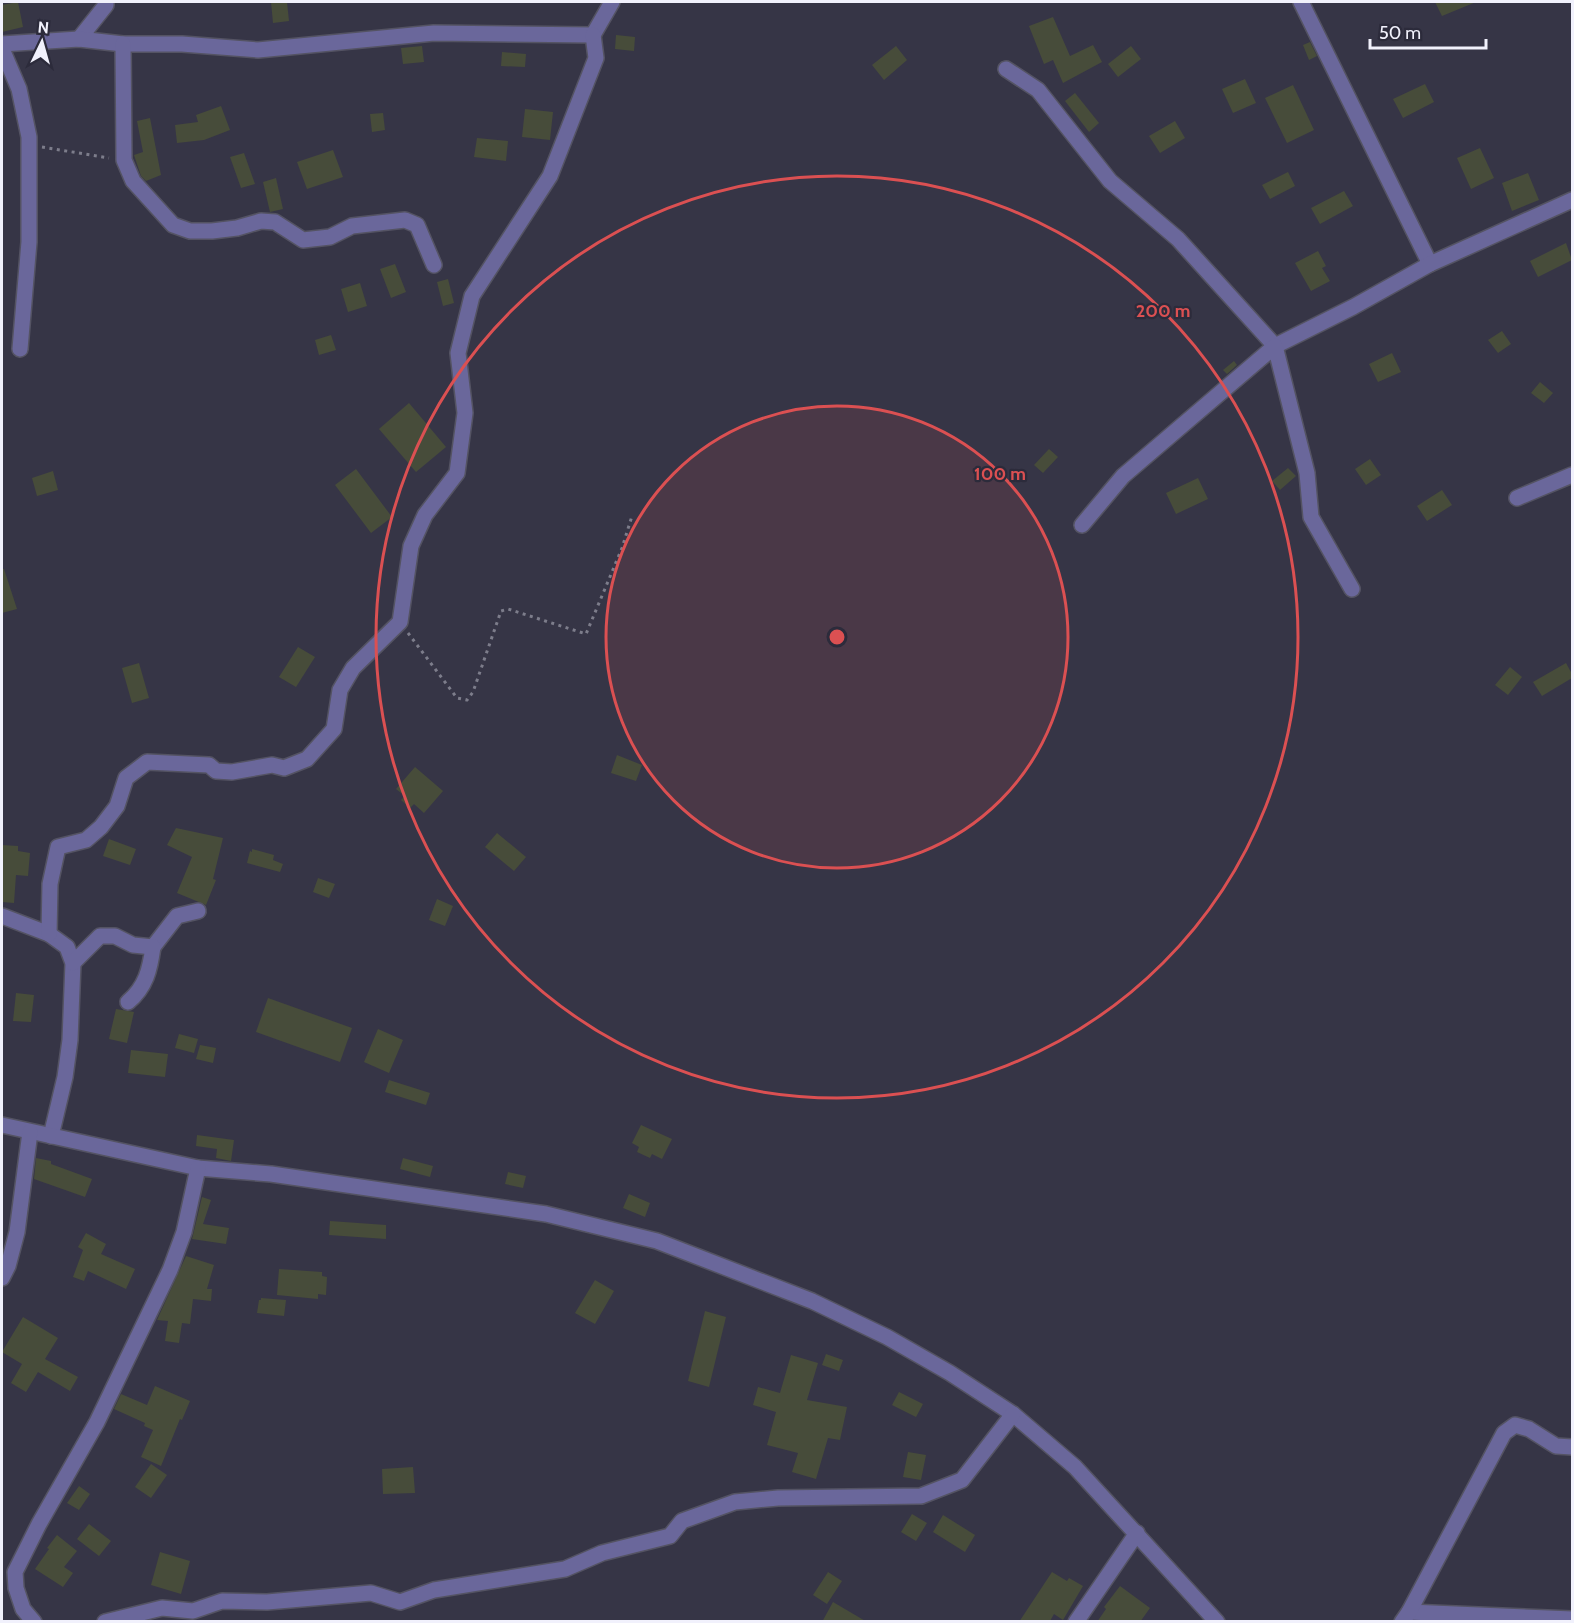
<svg xmlns="http://www.w3.org/2000/svg" width="1574" height="1623" viewBox="0 0 1574 1623" font-family="Cabin,sans-serif">
	<rect width="100%" height="100%" fill="#363546"/>
	<g fill="#474c3a">
		<polygon points="18,2 23,27 2,32 2,5"/>
		<polygon points="271,2 287,2 289,21 273,23"/>
		<polygon points="1435,2 1476,2 1442,16"/>
		<polygon points="1053,17 1070,56 1093,45 1102,62 1063,83 1053,60 1044,64 1029,26"/>
		<polygon points="616,35 635,37 634,51 615,49"/>
		<polygon points="1310,42 1317,56 1309,60 1303,45"/>
		<polygon points="422,46 424,62 403,64 401,48"/>
		<polygon points="896,46 907,60 884,80 872,65"/>
		<polygon points="1131,46 1141,59 1118,77 1108,64"/>
		<polygon points="502,52 526,54 525,67 501,66"/>
		<polygon points="1245,79 1256,103 1233,113 1222,89"/>
		<polygon points="1425,84 1434,102 1403,118 1393,99"/>
		<polygon points="1293,85 1314,130 1287,143 1265,98"/>
		<polygon points="1075,93 1099,123 1089,132 1065,101"/>
		<polygon points="221,106 230,130 204,140 177,143 175,125 198,122 196,115"/>
		<polygon points="525,109 553,112 550,140 522,137"/>
		<polygon points="383,113 385,130 372,132 370,114"/>
		<polygon points="150,118 161,175 146,181 141,176 134,155 143,152 137,121"/>
		<polygon points="1175,121 1185,138 1160,153 1149,136"/>
		<polygon points="477,138 508,141 506,161 474,157"/>
		<polygon points="1480,148 1494,178 1471,189 1457,158"/>
		<polygon points="333,150 343,177 307,189 297,162"/>
		<polygon points="244,153 255,184 241,188 230,157"/>
		<polygon points="1288,172 1295,186 1270,199 1262,185"/>
		<polygon points="1528,173 1539,200 1512,211 1502,183"/>
		<polygon points="276,178 283,209 270,212 263,182"/>
		<polygon points="1344,191 1353,206 1320,224 1311,208"/>
		<polygon points="1566,243 1572,260 1538,277 1530,261"/>
		<polygon points="1318,251 1326,266 1322,268 1330,281 1311,291 1295,263"/>
		<polygon points="395,264 406,292 391,298 380,269"/>
		<polygon points="448,279 454,303 443,306 437,282"/>
		<polygon points="360,283 367,306 348,312 341,289"/>
		<polygon points="1502,331 1511,344 1498,353 1488,340"/>
		<polygon points="331,335 336,350 319,355 315,340"/>
		<polygon points="1392,353 1401,372 1378,382 1369,364"/>
		<polygon points="1234,361 1237,365 1227,374 1223,370"/>
		<polygon points="1540,382 1553,393 1544,403 1531,393"/>
		<polygon points="409,403 446,447 416,472 379,429"/>
		<polygon points="1049,449 1058,457 1043,473 1034,465"/>
		<polygon points="1370,459 1381,475 1366,485 1355,469"/>
		<polygon points="1288,468 1296,476 1280,490 1272,481"/>
		<polygon points="356,469 392,517 371,533 335,485"/>
		<polygon points="53,471 58,490 37,496 32,478"/>
		<polygon points="1198,478 1208,499 1176,514 1166,493"/>
		<polygon points="1442,490 1452,505 1427,521 1417,506"/>
		<polygon points="2,569 4,569 17,609 2,613"/>
		<polygon points="298,647 315,657 296,687 279,677"/>
		<polygon points="139,663 149,698 132,703 122,668"/>
		<polygon points="1566,663 1572,674 1572,678 1542,696 1533,682"/>
		<polygon points="1510,667 1522,677 1508,695 1495,685"/>
		<polygon points="617,755 642,765 636,781 611,773"/>
		<polygon points="415,767 443,791 424,813 414,804 410,808 401,800 405,796 396,789"/>
		<polygon points="176,828 223,838 213,879 216,880 206,905 177,893 192,857 167,845"/>
		<polygon points="497,833 526,857 514,871 485,847"/>
		<polygon points="109,839 136,849 130,865 103,856"/>
		<polygon points="2,845 18,846 18,851 30,853 28,876 16,875 14,903 2,902"/>
		<polygon points="252,849 274,855 273,860 283,864 280,872 247,863 250,851 252,852"/>
		<polygon points="318,878 335,884 329,898 313,892"/>
		<polygon points="437,899 453,906 445,926 429,920"/>
		<polygon points="16,993 34,995 31,1022 13,1021"/>
		<polygon points="268,998 352,1028 340,1062 256,1032"/>
		<polygon points="116,1009 134,1012 127,1043 109,1039"/>
		<polygon points="378,1029 403,1040 389,1073 364,1062"/>
		<polygon points="179,1034 198,1039 194,1053 175,1048"/>
		<polygon points="200,1045 216,1048 213,1063 196,1059"/>
		<polygon points="131,1050 168,1054 165,1077 128,1073"/>
		<polygon points="389,1080 430,1093 426,1105 385,1092"/>
		<polygon points="641,1125 672,1139 662,1159 652,1154 650,1158 637,1152 639,1147 632,1143"/>
		<polygon points="197,1135 234,1140 231,1161 216,1158 217,1149 196,1146"/>
		<polygon points="36,1158 51,1161 51,1164 92,1179 85,1197 34,1179"/>
		<polygon points="403,1158 433,1166 430,1177 400,1169"/>
		<polygon points="508,1172 526,1176 523,1188 505,1184"/>
		<polygon points="629,1194 650,1203 645,1217 623,1208"/>
		<polygon points="202,1197 211,1200 203,1224 229,1228 226,1244 192,1239"/>
		<polygon points="330,1221 386,1225 386,1239 329,1235"/>
		<polygon points="86,1233 106,1244 101,1254 135,1269 126,1289 88,1271 84,1281 73,1277 83,1250 78,1247"/>
		<polygon points="186,1256 214,1265 207,1289 212,1289 211,1301 193,1299 190,1324 182,1323 179,1343 165,1341 168,1321 157,1320"/>
		<polygon points="279,1269 322,1272 322,1276 327,1277 326,1295 318,1294 318,1299 277,1295"/>
		<polygon points="595,1280 614,1291 595,1324 575,1313"/>
		<polygon points="261,1298 286,1300 284,1316 257,1313 259,1300 261,1300"/>
		<polygon points="705,1311 726,1317 709,1387 688,1381"/>
		<polygon points="23,1317 58,1338 45,1359 78,1377 70,1391 38,1372 26,1392 11,1383 22,1364 2,1352"/>
		<polygon points="826,1354 843,1360 839,1371 822,1365"/>
		<polygon points="791,1355 818,1363 807,1400 847,1407 840,1440 828,1438 816,1479 792,1472 798,1453 767,1445 776,1412 753,1405 758,1387 780,1393"/>
		<polygon points="155,1386 190,1401 182,1420 180,1419 161,1466 141,1457 153,1430 144,1426 145,1423 114,1409 121,1394 147,1405"/>
		<polygon points="899,1392 923,1404 916,1417 892,1405"/>
		<polygon points="908,1452 926,1455 921,1480 903,1477"/>
		<polygon points="151,1464 167,1475 151,1498 135,1487"/>
		<polygon points="413,1467 415,1493 383,1494 382,1469"/>
		<polygon points="79,1486 90,1494 79,1510 67,1503"/>
		<polygon points="912,1514 927,1523 916,1541 901,1532"/>
		<polygon points="943,1515 975,1535 965,1552 933,1532"/>
		<polygon points="89,1524 111,1541 99,1556 77,1539"/>
		<polygon points="57,1535 77,1551 64,1567 73,1573 63,1587 35,1569 49,1549 47,1548"/>
		<polygon points="160,1552 190,1561 181,1594 151,1585"/>
		<polygon points="828,1572 842,1581 827,1604 813,1595"/>
		<polygon points="1052,1572 1067,1581 1069,1578 1083,1586 1063,1620 1054,1614 1050,1621 1051,1622 1019,1622"/>
		<polygon points="1120,1586 1150,1608 1140,1622 1097,1622 1106,1609 1104,1607"/>
		<polygon points="833,1602 867,1622 822,1622"/>
	</g>
	<g fill="none" stroke-linecap="round" stroke-linejoin="round">
		<defs>
			<g id="minor">
				<polyline points="1301,2 1430,264"/>
				<polyline points="79,39 106,5 106,2"/>
				<polyline points="2,44 79,39 123,44 182,44 258,50 434,33 593,35 612,2"/>
				<polyline points="123,44 124,160 133,181 173,225 190,231 212,231 237,228 261,221 275,222 303,240 330,237 352,226 405,220 417,225 434,265"/>
				<polyline points="2,49 19,89 29,137 29,242 20,349"/>
				<polyline points="1006,69 1038,90 1110,181 1178,239 1275,346 1353,307 1430,264 1572,200"/>
				<polyline points="1517,498 1572,475"/>
				<polyline points="1082,525 1123,476 1275,346 1307,473 1311,517 1352,589"/>
				<polyline points="2,916 49,934 67,947 73,963 70,1040 65,1077 51,1136"/>
				<polyline points="49,934 50,884 58,847 86,840 101,827 117,806 126,778 147,762 209,765 216,771 232,772 272,765 284,768 307,759 334,729 340,690 353,668 400,622 411,546 425,515 457,473 465,413 458,353 472,296 550,176 596,58 593,35"/>
				<polyline points="153,947 177,916 198,911"/>
				<path d="M73,963L100,936H115L133,945L153,947C150,969 146,987 128,1002"/>
				<polyline points="2,1125 198,1168 271,1174 546,1214 657,1241 812,1301 887,1337 950,1373 1013,1414 1075,1467 1217,1622"/>
				<polyline points="2,1278 8,1266 17,1232 30,1132"/>
				<polyline points="1409,1612 1572,1619"/>
				<polyline points="34,1622 23,1609 16,1588 15,1572 39,1524 97,1422 170,1270 184,1232 198,1168"/>
				<polyline points="105,1622 162,1608 193,1611 222,1601 267,1602 371,1593 400,1602 434,1590 565,1569 602,1553 670,1536 682,1521 735,1502 778,1498 921,1496 962,1480 1013,1414"/>
				<polyline points="1076,1622 1137,1533"/>
				<polyline points="1402,1622 1409,1612 1504,1433 1515,1425 1529,1429 1556,1446 1572,1447"/>
			</g>
		</defs>
		<use href="#minor" stroke="#545363" stroke-width="18"/>
		<g stroke="#7d7d8b" stroke-width="3" stroke-dasharray="3 4.5" stroke-linecap="butt">
			<polyline points="42,147 109,158"/>
			<polyline points="408,633 457,698 467,700 473,692 501,611 508,609 586,634 622,548 632,516"/>
		</g>
		<use href="#minor" stroke="#6a679b" stroke-width="15"/>
	</g>
	<circle cx="837" cy="637" r="231" fill="#db5052" fill-opacity=".12"/>
	<g fill="none" stroke="#db5052" stroke-width="3">
		<circle cx="837" cy="637" r="231"/>
		<circle cx="837" cy="637" r="461"/>
	</g>
	<circle cx="837" cy="637" r="9" fill="#db5052" stroke="#2c2b3b" stroke-width="3"/>
	<g font-size="18" text-anchor="middle" font-weight="bold" fill="#db5052" stroke="#2c2b3b" stroke-width="4.5" stroke-linejoin="round" paint-order="stroke">
		<text x="1163" y="317">200 m</text>
		<text x="1000" y="480">100 m</text>
	</g>
	<rect width="1574" height="1623" fill="none" stroke="#f1f1fc" stroke-width="6"/>
	<g transform="translate(42 42) rotate(5)" stroke="#2c2b3b" stroke-width="4.5" paint-order="stroke">
	<path d="M0-4.5L10 22L0 15L-10 22Z" fill="#f1f1fc"/>
	<text y="-9" font-size="16" font-weight="bold" text-anchor="middle" fill="#f1f1fc">N</text>
	</g>
	<path d="M1370 39v9h116v-9" fill="none" stroke="#f1f1fc" stroke-width="3"/>
	<text x="1379" y="39" font-size="18" fill="#f1f1fc" stroke="#2c2b3b" stroke-width="4.5" paint-order="stroke">50 m</text>
</svg>
